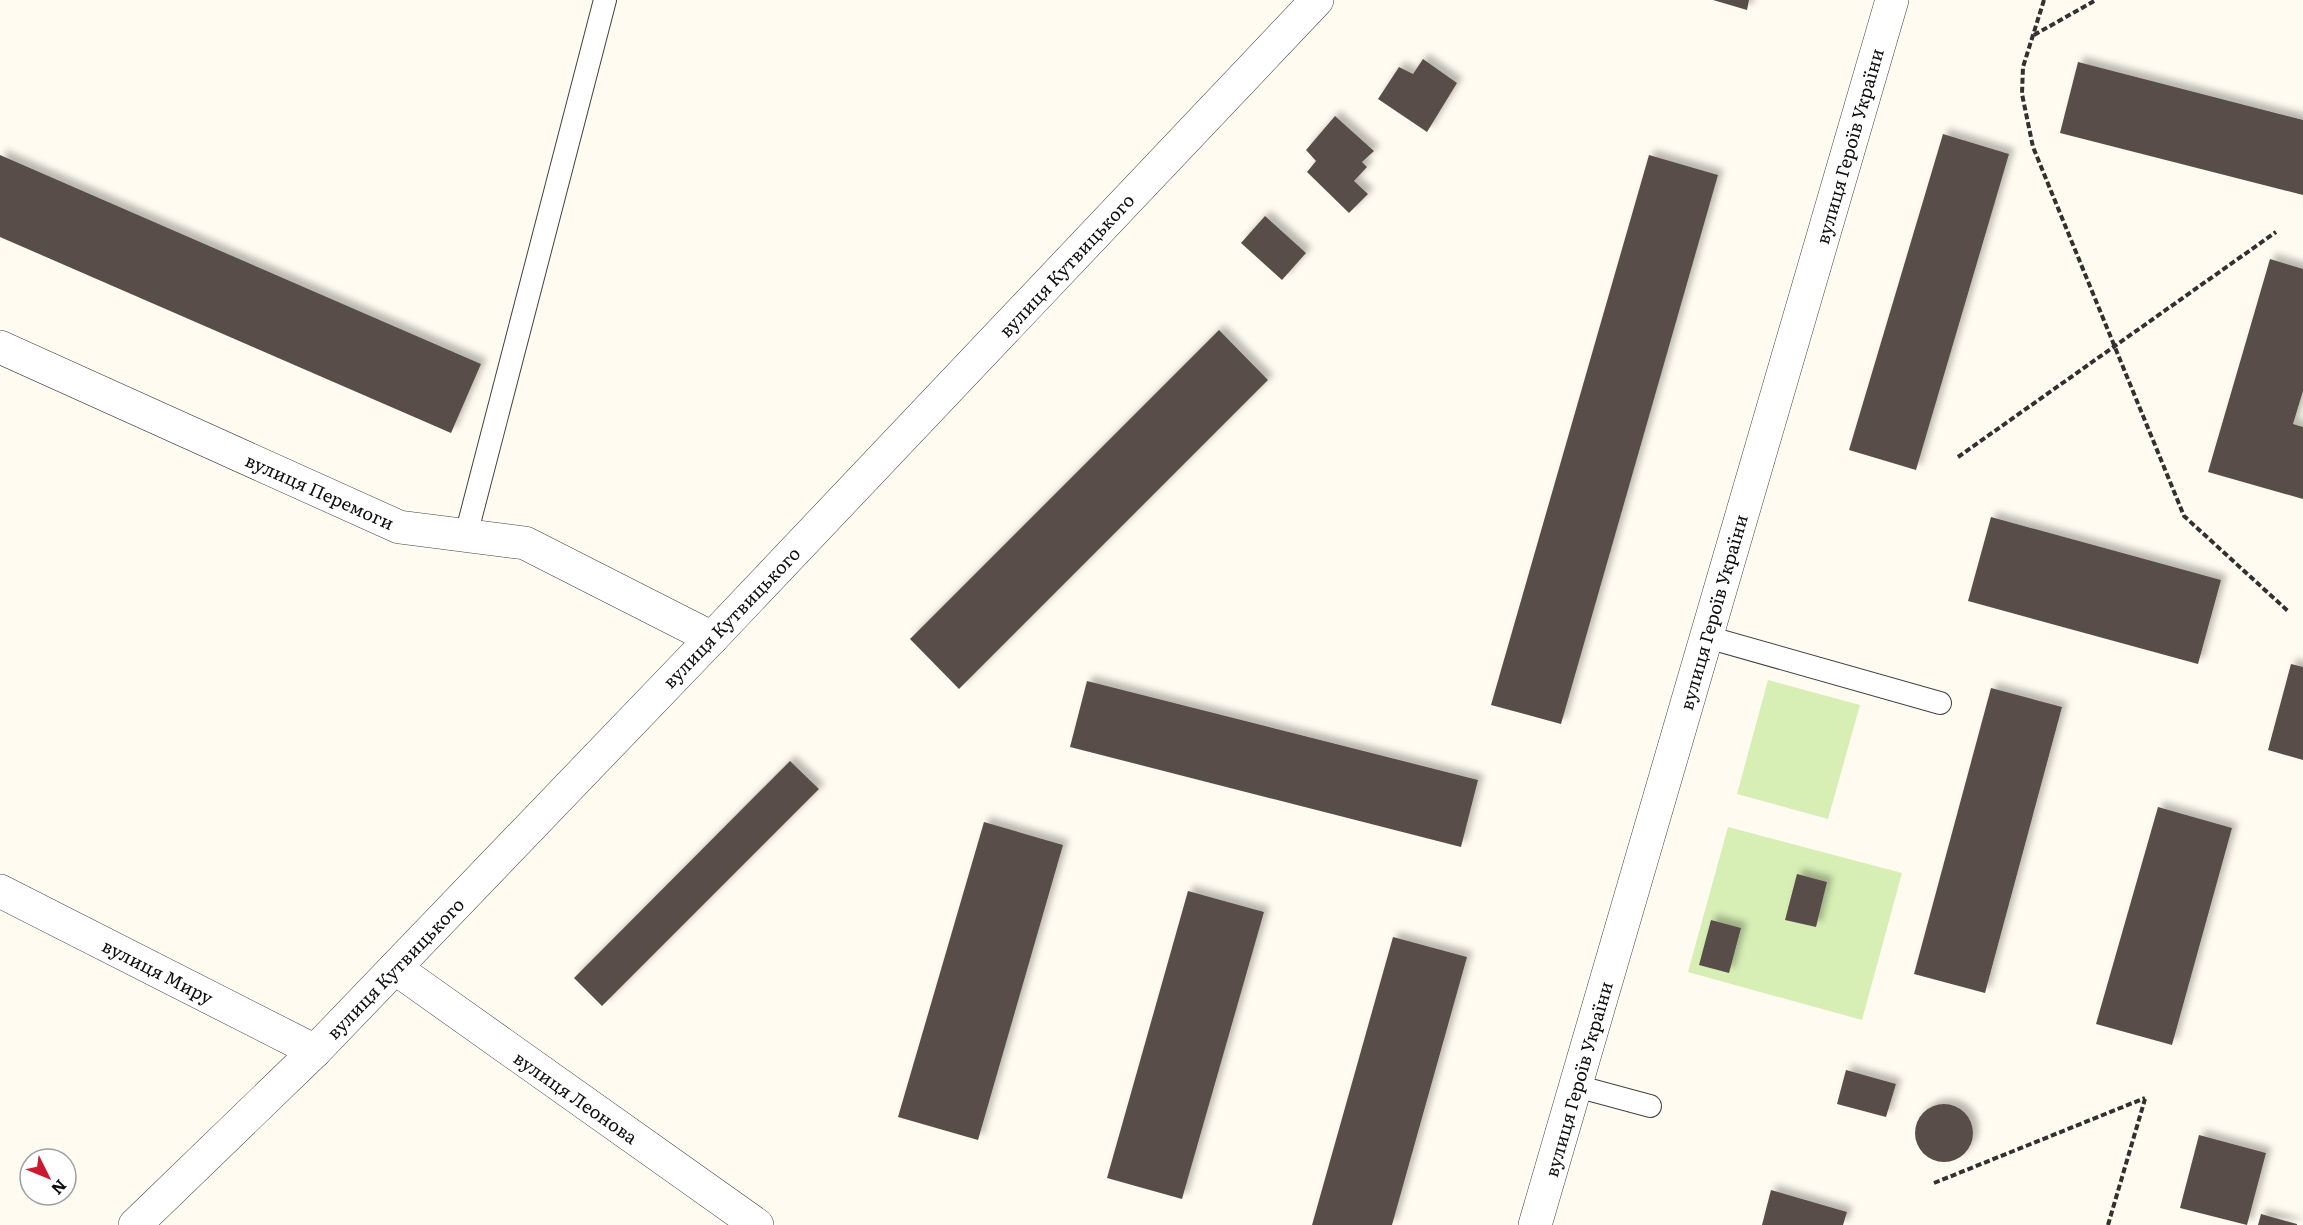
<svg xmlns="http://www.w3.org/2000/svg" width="2303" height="1225" viewBox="0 0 2303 1225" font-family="Literata,serif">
	<defs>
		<filter id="shadow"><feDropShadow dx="5.5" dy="-5.5" stdDeviation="3" flood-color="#0004"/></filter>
	</defs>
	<rect width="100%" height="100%" fill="#fffbf0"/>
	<g fill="#d7eeb5">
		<polygon points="1768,680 1860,705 1828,819 1737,794"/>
		<polygon points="1728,827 1902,873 1862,1020 1688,972"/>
	</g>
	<g fill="#594e4a" filter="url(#shadow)">
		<polygon points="1713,0 1749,0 1747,10"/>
		<polygon points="1423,59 1457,83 1427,132 1378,99 1399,67 1413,74"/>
		<polygon points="2078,62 2303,120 2303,195 2060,133"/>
		<polygon points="1335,116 1374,151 1362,162 1367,167 1354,181 1368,194 1349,213 1307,172 1316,161 1306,150"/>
		<polygon points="1943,134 2009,154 1916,470 1849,450"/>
		<polygon points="0,155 481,364 451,433 0,237"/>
		<polygon points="1649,155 1718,175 1561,724 1491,705"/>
		<polygon points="1265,216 1306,253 1282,280 1241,243"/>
		<polygon points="2270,259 2303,269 2303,391 2293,424 2303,427 2303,499 2208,472"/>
		<polygon points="1219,330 1268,380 959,689 910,639"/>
		<polygon points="1991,517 2221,580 2198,664 1968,601"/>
		<polygon points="2291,664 2303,667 2303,760 2268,750"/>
		<polygon points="1087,681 1478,780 1461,847 1070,747"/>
		<polygon points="1991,688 2062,707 1985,993 1914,974"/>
		<polygon points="790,761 819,789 602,1006 574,978"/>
		<polygon points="2158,807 2232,828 2172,1045 2096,1024"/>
		<polygon points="984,822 1063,845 978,1140 898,1117"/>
		<polygon points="1797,874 1827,882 1816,927 1785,920"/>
		<polygon points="1188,891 1264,912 1182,1199 1107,1178"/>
		<polygon points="1711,920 1741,928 1729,973 1699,965"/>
		<polygon points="1393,937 1467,957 1392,1225 1312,1225"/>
		<polygon points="1846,1070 1896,1084 1886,1117 1837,1104"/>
		<circle cx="1944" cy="1133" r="29"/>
		<polygon points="2199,1135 2266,1153 2247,1225 2180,1208"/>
		<polygon points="1771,1190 1847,1212 1843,1225 1762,1225"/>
		<polygon points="2261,1214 2297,1224 2297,1225 2258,1225"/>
	</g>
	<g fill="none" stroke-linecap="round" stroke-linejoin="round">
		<defs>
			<g id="service">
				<polyline points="466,535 605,0"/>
				<polyline points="1707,637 1940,703"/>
				<polyline points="1576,1086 1650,1106"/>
			</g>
			<g id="minor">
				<polyline points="0,347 399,527 525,543 712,638"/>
				<polyline points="0,891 315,1051"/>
				<polyline points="395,968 757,1225"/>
				<polyline points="1535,1225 1892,0"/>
			</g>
			<polyline id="tertiary" points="135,1225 315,1051 712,638 1317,0"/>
		</defs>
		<use href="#service" stroke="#424242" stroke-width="24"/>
		<use href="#minor" stroke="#424242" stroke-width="34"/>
		<use href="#tertiary" stroke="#424242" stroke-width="34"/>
		<g stroke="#313131" stroke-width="4" stroke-dasharray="6 3" stroke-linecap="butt">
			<polyline points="2044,0 2023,67 2022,94 2033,147 2184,516 2289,612"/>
			<polyline points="2034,35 2096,0"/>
			<polyline points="1958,457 2276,232"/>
			<polyline points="1934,1183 2145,1098"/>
			<polyline points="2108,1225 2145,1099"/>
		</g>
		<use href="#service" stroke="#fff" stroke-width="22"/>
		<use href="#minor" stroke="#fff" stroke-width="33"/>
		<use href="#tertiary" stroke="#fff" stroke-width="33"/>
	</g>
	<g text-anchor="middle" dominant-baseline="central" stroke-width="6" stroke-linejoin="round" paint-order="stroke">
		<g font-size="18" fill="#0f0f0f" stroke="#fff">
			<text transform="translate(1849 146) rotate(-74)">вулиця Героїв України</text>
			<text transform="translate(1066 265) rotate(-47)">вулиця Кутвицького</text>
			<text transform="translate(320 491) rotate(24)">вулиця Перемоги</text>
			<text transform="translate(1713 612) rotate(-74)">вулиця Героїв України</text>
			<text transform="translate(731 617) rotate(-46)">вулиця Кутвицького</text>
			<text transform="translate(395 968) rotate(-46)">вулиця Кутвицького</text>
			<text transform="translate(158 971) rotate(27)">вулиця Миру</text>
			<text transform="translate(1578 1079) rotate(-74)">вулиця Героїв України</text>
			<text transform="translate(576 1097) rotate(35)">вулиця Леонова</text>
		</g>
	</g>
	<g transform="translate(48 1177) rotate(133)"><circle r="28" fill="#ffffff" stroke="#9f9f9f" stroke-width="1.5"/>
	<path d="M0-4.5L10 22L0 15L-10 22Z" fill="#cd1830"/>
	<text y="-9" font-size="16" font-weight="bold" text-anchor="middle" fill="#0f0f0f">N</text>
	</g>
</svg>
